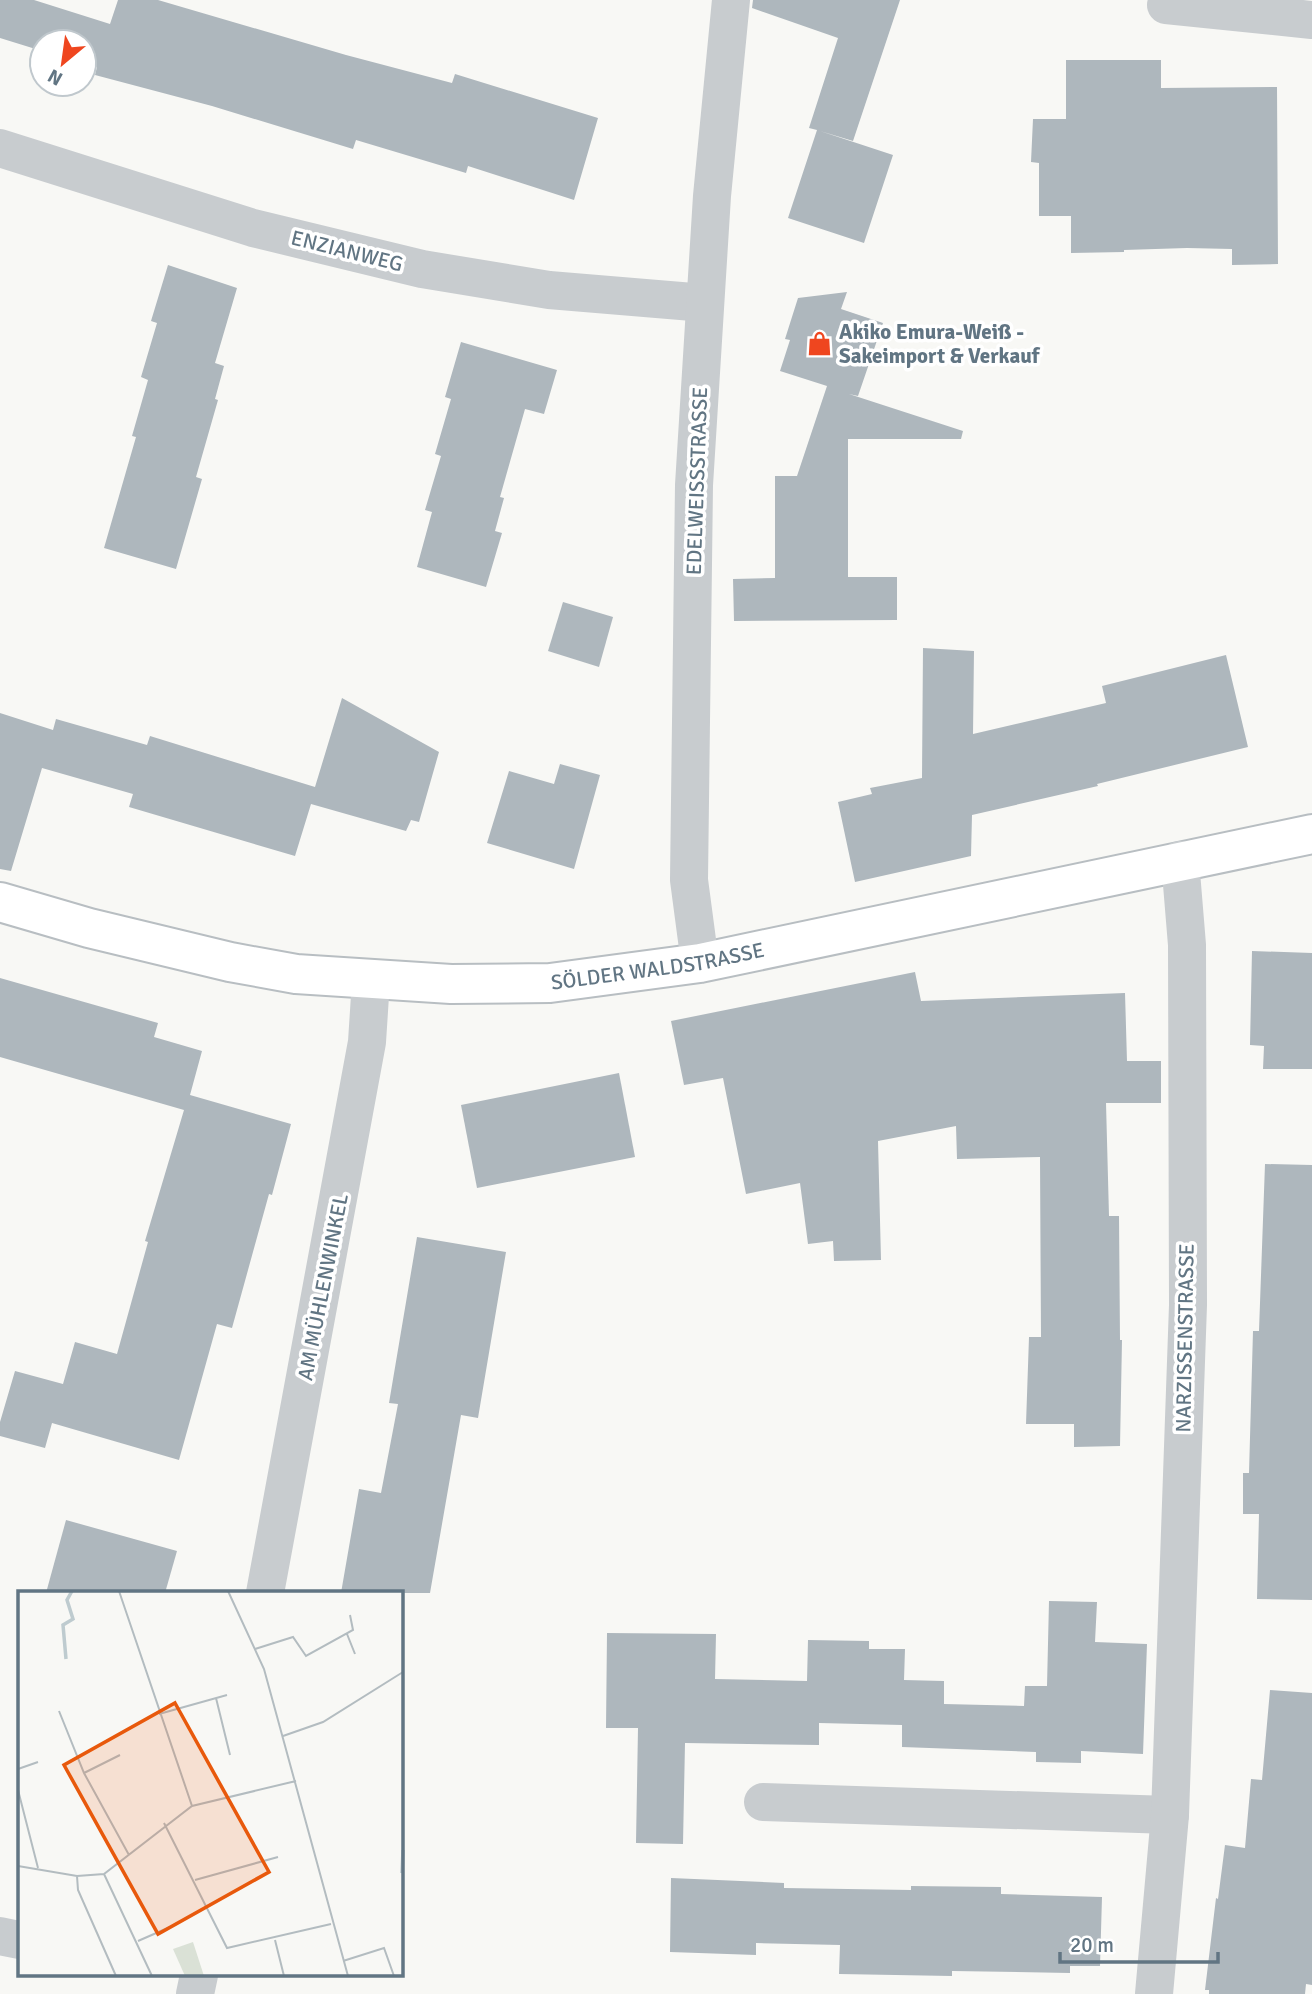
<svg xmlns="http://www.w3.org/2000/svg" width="1312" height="1994" viewBox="0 0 1312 1994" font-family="Signika,sans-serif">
	<rect width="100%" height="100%" fill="#f8f8f5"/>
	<g fill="#aeb7bd">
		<polygon points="0,0 34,0 110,24 118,0 158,0 346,55 452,83 455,74 598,118 574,200 468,166 466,173 356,140 353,149 212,106 95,75 97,67 84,63 84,42 42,42 42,51 0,38"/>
		<polygon points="753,0 900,0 853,141 820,131 893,155 864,243 788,218 817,130 809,128 838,38 752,8"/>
		<polygon points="1066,60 1161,60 1161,88 1277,87 1278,264 1232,265 1232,249 1187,248 1124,250 1124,252 1071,253 1071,216 1039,216 1039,163 1031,162 1033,119 1066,119"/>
		<polygon points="168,265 237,288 215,363 224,366 215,399 218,400 196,477 202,479 176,569 104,548 136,437 132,436 148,380 141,377 157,323 151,321"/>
		<polygon points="847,292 841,309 883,323 858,396 849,394 963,431 961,439 848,439 848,577 897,577 897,620 734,621 733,579 775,578 775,476 797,476 827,386 780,371 790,340 785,339 798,298"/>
		<polygon points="461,342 557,370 544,414 525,409 500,497 504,498 495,531 502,533 486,587 417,567 432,512 425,510 441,456 435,454 451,399 445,397"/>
		<polygon points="563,602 613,617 599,667 548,651"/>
		<polygon points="923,648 974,651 973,734 1106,703 1102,686 1226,655 1248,747 1097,784 1098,786 972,815 971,856 855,882 838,802 872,794 870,788 922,778"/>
		<polygon points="342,698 439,752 419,822 411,820 406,831 311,804 295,856 129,807 133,794 42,768 11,871 0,869 0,713 53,730 56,719 147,745 150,736 315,787"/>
		<polygon points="560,764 600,775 574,869 487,843 509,771 554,784"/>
		<polygon points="1252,951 1312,953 1312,1069 1263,1069 1264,1046 1250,1045"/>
		<polygon points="915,972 921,1001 1125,993 1127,1061 1161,1061 1161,1103 1106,1103 1109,1216 1119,1216 1120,1340 1122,1340 1120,1446 1074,1447 1074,1424 1026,1424 1029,1337 1041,1337 1040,1157 957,1159 956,1126 878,1141 881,1260 834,1261 833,1241 808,1244 800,1183 746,1194 723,1078 684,1085 671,1021"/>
		<polygon points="0,978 158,1023 154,1037 202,1051 190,1095 291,1124 272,1195 269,1194 232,1328 217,1324 179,1460 52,1423 45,1448 0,1436 0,1422 15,1371 63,1384 75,1342 117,1354 148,1242 145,1241 184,1110 0,1057"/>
		<polygon points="619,1073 635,1157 477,1188 461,1105"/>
		<polygon points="1265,1164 1312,1165 1312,1600 1257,1599 1259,1514 1243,1514 1243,1473 1249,1473 1253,1331 1259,1331"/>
		<polygon points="417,1237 506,1252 478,1418 461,1415 430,1593 341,1593 359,1489 381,1493 398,1404 389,1403"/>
		<polygon points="66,1520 177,1551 165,1593 46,1593"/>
		<polygon points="1049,1601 1097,1602 1095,1642 1147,1644 1143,1754 1081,1751 1081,1763 1036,1762 1036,1752 902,1747 902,1725 819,1723 819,1745 685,1743 683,1844 636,1843 638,1728 606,1728 607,1633 716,1634 715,1679 807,1681 808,1640 869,1641 869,1649 905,1649 904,1680 944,1681 944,1704 1024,1706 1025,1686 1047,1686"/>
		<polygon points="1270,1690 1312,1693 1312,1985 1306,1984 1305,1994 1209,1994 1209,1990 1205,1990 1216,1898 1218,1899 1225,1845 1245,1848 1251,1779 1262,1780"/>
		<polygon points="671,1878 784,1883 784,1888 911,1890 911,1886 1001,1887 1001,1894 1102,1897 1100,1966 1070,1966 1070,1973 952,1971 952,1976 839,1974 840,1945 756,1943 756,1955 670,1952"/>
	</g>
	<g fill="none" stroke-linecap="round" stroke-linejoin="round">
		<defs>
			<g id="secondary">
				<path id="s1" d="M0,902L89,928L230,962L296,974L451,984L550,983L700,963L1312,834"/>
			</g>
		</defs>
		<use href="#secondary" stroke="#b8bec2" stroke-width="42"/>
		<g stroke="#c8cccf" stroke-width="38">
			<polyline points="1166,5 1312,20"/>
			<polyline points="0,148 253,228 422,269 549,290 705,303"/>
			<polyline points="700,963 689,880 694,485 712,196 731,0"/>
			<polyline points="265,1593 367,1042 371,980"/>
			<polyline points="763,1802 1170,1815"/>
			<polyline points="0,1936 19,1940"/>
			<polyline points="195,1994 199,1975"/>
			<polyline points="1154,1994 1170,1815 1188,1305 1187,945 1180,860"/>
		</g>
		<use href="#secondary" stroke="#fff" stroke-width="38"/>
	</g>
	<defs>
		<symbol id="shop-bare" viewBox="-9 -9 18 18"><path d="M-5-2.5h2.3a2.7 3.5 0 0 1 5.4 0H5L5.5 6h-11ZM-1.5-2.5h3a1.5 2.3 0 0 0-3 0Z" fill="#ef461f" stroke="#fff" stroke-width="2.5" paint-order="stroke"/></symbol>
	</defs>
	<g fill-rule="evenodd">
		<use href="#shop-bare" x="802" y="326" width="35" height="35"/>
	</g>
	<g text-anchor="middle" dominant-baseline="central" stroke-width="7" stroke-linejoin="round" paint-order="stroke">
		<g font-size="21" fill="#617583" stroke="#fff">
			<text transform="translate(347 251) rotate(14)">ENZIANWEG</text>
			<text transform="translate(697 481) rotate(-88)">EDELWEISSSTRASSE</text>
			<text stroke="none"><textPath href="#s1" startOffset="668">SÖLDER WALDSTRASSE</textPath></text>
			<text transform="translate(323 1287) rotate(-79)">AM MÜHLENWINKEL</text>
			<text transform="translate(1185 1338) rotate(-89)">NARZISSENSTRASSE</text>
		</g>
		<g font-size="21" font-weight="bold" fill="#617583" stroke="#fff" text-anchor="start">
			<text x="839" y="332">Akiko Emura-Weiß -<tspan x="839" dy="24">Sakeimport &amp; Verkauf</tspan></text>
		</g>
	</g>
	<g transform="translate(18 1591)">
		<rect width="385" height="385" fill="#f8f8f5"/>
		<path d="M175,351L186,385H167L155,358Z" fill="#dae1d6"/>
		<path fill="none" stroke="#becbcf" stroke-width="3.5" d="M48,68L45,34L55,28L49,9L54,0M384,282L385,259"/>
		<path fill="none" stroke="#b3bcc0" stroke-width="2" d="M101,0L174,215M210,0L246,78L330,385M329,43L337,63M237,58L275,46L288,65L335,39L332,24M198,107L212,164M41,120L66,182L111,264M141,123L209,104M265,145L305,131L385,81M0,178L20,171M66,182L102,164M0,199L20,277M146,232L209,357L313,333M0,275L59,285L86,283L174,215L278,190M86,283L134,385M59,285L60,299L98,385M177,289L260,266M257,349L266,385M120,350L152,336M325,370L366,357L376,385"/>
		<path fill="#e8590c" fill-opacity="0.15" stroke="#e8590c" stroke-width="3.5" d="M157,112L251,281L140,343L46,174Z"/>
		<rect width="385" height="385" fill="none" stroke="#617583" stroke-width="3.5"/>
	</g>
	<g transform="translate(63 63) rotate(209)"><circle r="33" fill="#ffffff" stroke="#c0c8cd" stroke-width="2"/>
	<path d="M0-5L12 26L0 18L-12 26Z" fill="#ef461f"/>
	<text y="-10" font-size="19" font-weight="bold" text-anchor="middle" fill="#617583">N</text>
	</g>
	<path d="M1060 1952v10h158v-10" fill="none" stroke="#617583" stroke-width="3.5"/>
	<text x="1070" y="1952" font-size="21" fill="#617583" stroke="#ffffff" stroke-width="5" paint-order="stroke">20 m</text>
</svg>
